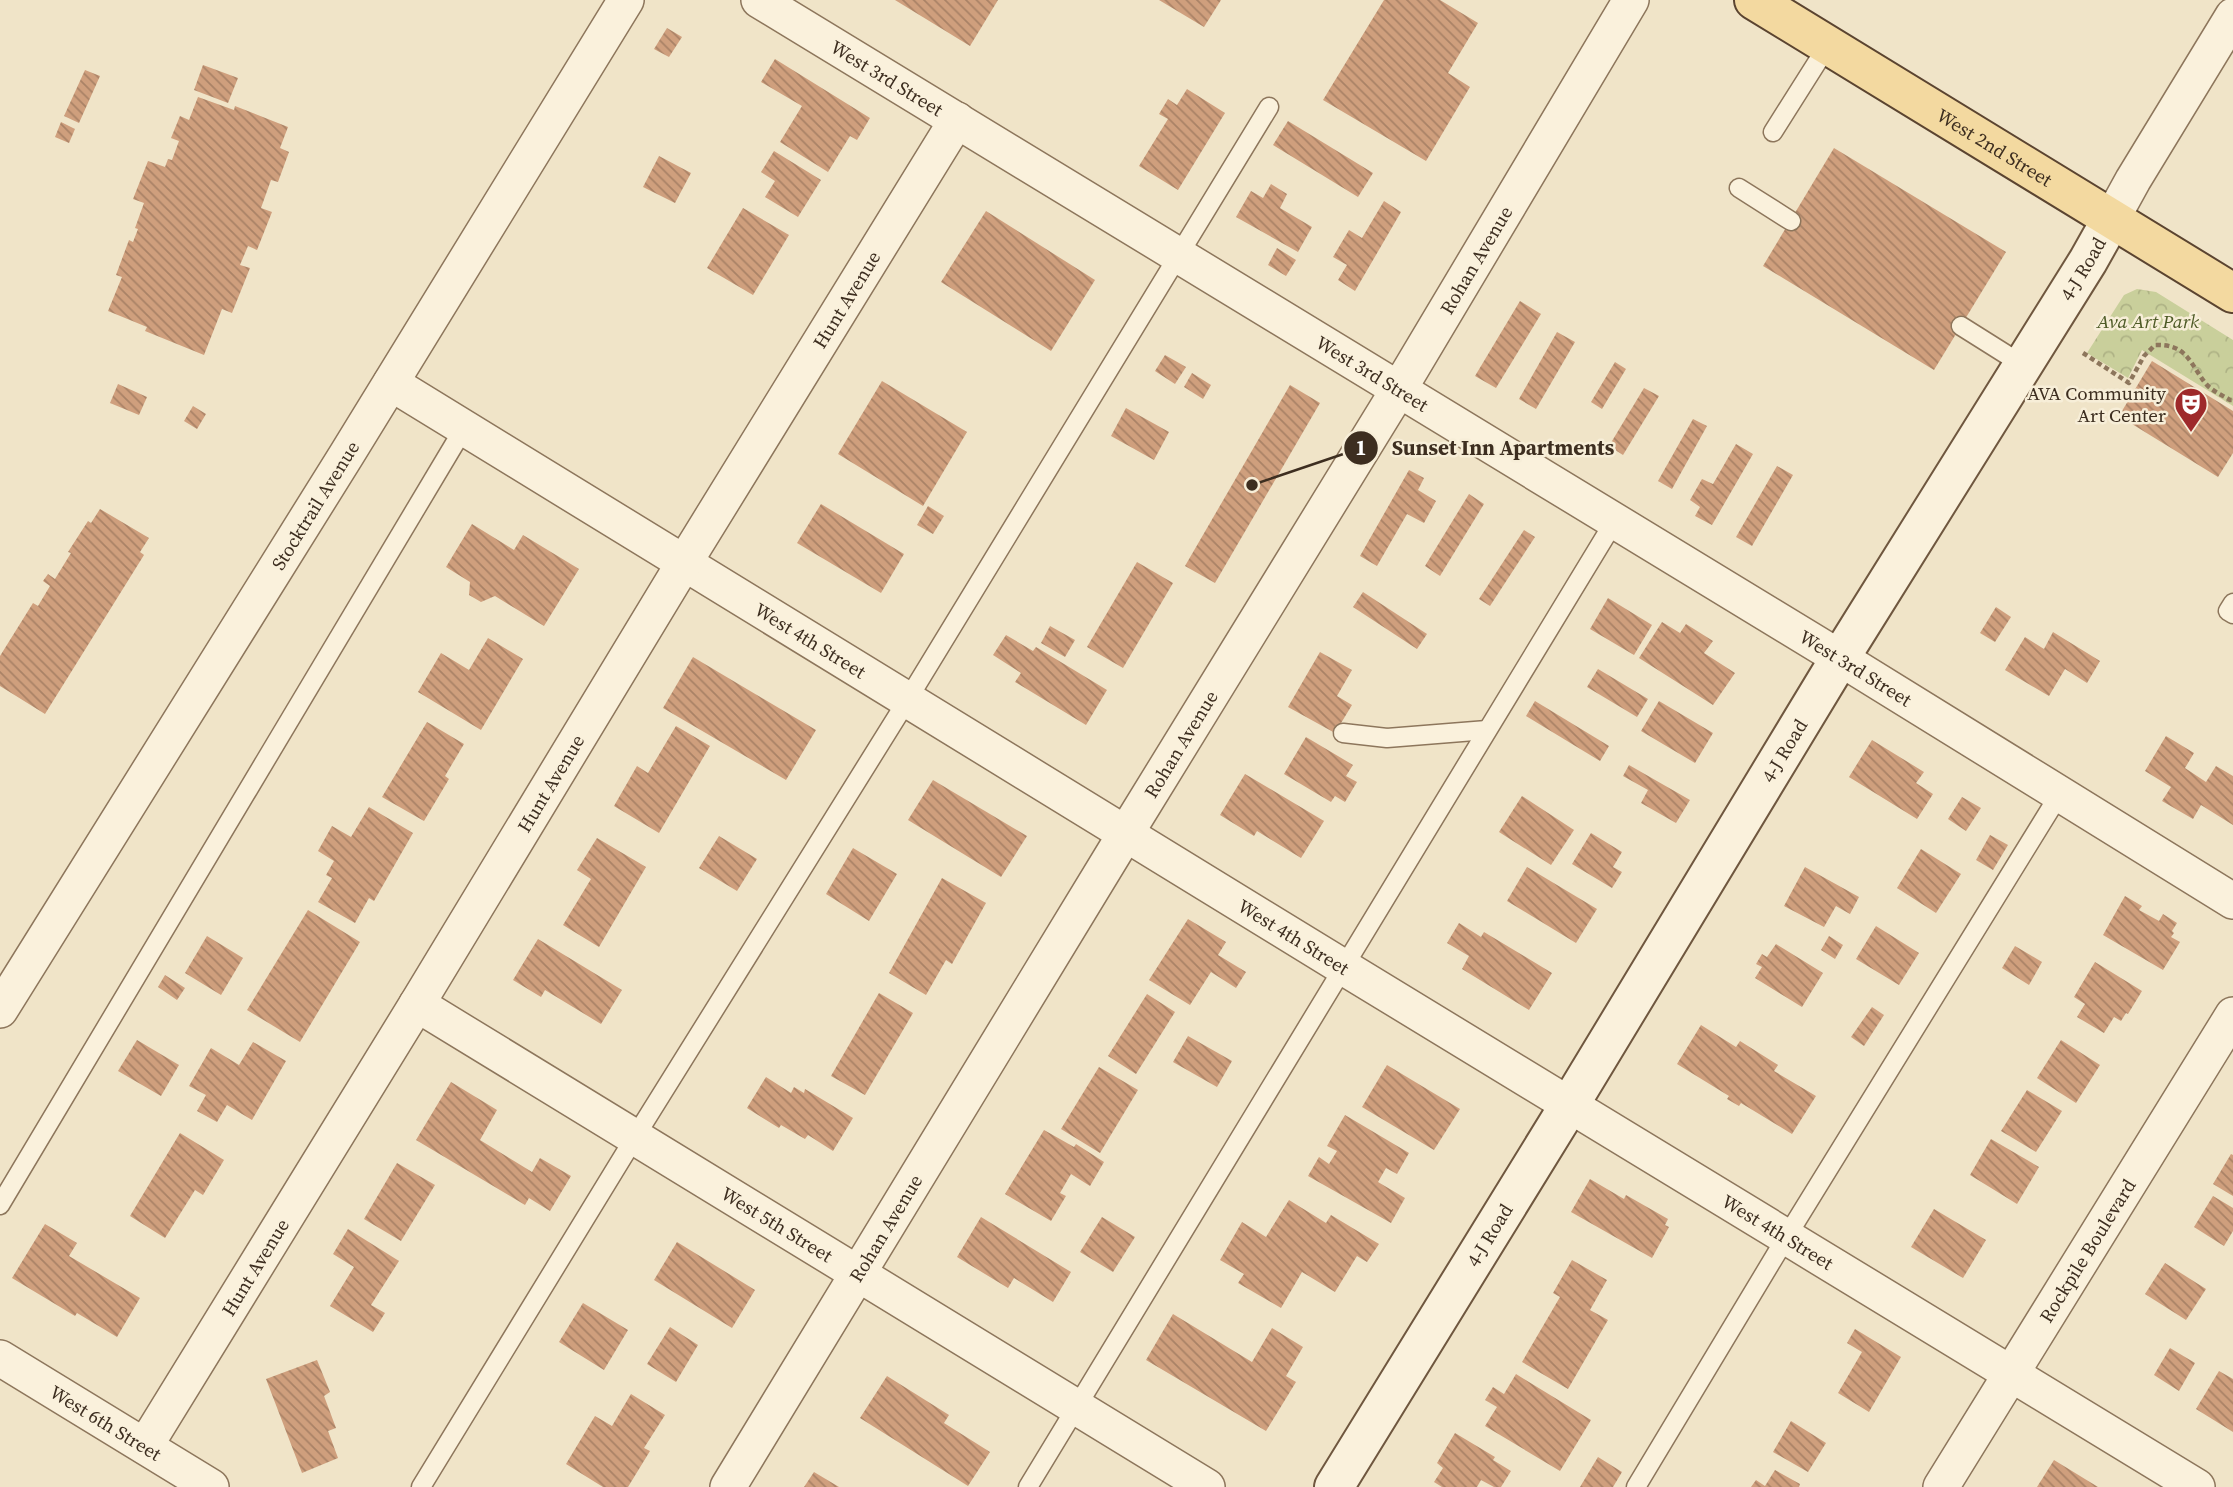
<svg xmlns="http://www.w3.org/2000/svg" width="2233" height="1487" viewBox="0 0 2233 1487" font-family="'Source Serif 4',serif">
	<defs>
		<pattern id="park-crowns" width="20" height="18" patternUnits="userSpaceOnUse" patternTransform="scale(1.75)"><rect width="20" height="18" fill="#c9cf9b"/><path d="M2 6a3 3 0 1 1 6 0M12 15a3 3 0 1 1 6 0" fill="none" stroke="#aeb285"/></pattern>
		<pattern id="building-back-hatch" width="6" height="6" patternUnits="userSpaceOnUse" patternTransform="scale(1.75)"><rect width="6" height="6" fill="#cf9f7d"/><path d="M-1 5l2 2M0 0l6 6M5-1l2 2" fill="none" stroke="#a98266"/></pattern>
	</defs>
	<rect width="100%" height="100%" fill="#f0e4c8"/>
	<polygon fill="url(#park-crowns)" points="2137,289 2156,292 2233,340 2233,406 2142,350 2128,378 2087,353 2124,295"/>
	<g fill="url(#building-back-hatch)">
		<polygon points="895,0 998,0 970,46"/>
		<polygon points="1159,0 1221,0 1204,27"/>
		<polygon points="1384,0 1440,0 1478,23 1448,73 1470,87 1426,161 1323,100"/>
		<polygon points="667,28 682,37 669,57 654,49"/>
		<polygon points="775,59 870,118 857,140 850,136 828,172 780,142 802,106 761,82"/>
		<polygon points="203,65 238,78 228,103 194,90"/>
		<polygon points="85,70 100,76 79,123 64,116"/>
		<polygon points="1187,89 1225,113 1178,190 1139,166 1168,119 1159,114 1168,99 1177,105"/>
		<polygon points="198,97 234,110 235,106 288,127 280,148 289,152 278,182 271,180 261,208 272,212 257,250 248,246 240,265 250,268 232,313 222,309 204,355 145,331 147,327 108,311 122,277 116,275 129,240 133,242 138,229 135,228 144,203 133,199 148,161 165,167 168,159 172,160 179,141 171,138 180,116 189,120"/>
		<polygon points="1288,121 1373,173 1358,197 1273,145"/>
		<polygon points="61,122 75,129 69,143 55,137"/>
		<polygon points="1834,148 2006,252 1934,370 1763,266"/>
		<polygon points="774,151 821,180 798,217 765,197 775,181 761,172"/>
		<polygon points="659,156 691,173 675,203 643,187"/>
		<polygon points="1271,184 1287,194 1280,208 1312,227 1298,252 1236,217 1251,191 1263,198"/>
		<polygon points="1384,201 1401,212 1355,291 1338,280 1347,265 1333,257 1349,230 1362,238"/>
		<polygon points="743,208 789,235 753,295 707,268"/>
		<polygon points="986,211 1095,280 1051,351 941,282"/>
		<polygon points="1277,248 1296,260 1286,276 1268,265"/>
		<polygon points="1520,301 1541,314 1496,388 1475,376"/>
		<polygon points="1557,332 1575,342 1536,409 1519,399"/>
		<polygon points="1165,355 1186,367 1175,384 1155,371"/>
		<polygon points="2152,361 2233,411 2233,453 2218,477 2119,416"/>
		<polygon points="1615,362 1626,369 1602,409 1591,402"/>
		<polygon points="1192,373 1211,385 1203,399 1184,387"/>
		<polygon points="882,381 967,432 923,506 838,454"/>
		<polygon points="118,384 147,397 139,415 110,403"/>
		<polygon points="1290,385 1320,403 1215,583 1185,566"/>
		<polygon points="1644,388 1659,396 1623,455 1609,446"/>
		<polygon points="193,406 206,414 197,429 184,421"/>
		<polygon points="1126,408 1169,432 1154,460 1111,436"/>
		<polygon points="1693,419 1707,426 1672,489 1658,481"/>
		<polygon points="1736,444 1753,454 1712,525 1695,516 1700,507 1690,500 1702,479 1713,484"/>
		<polygon points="1777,466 1793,475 1752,546 1736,537"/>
		<polygon points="1409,470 1424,478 1418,490 1436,501 1424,523 1407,514 1377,566 1360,556"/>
		<polygon points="1469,494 1484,504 1440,576 1425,566"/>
		<polygon points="821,504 904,554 881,593 797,543"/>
		<polygon points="928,506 944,516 933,534 917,525"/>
		<polygon points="100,509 149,538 140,552 144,555 45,714 0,686 0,656 33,603 38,606 50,586 43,581 48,574 55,579 71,553 68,552 88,521 91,523"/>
		<polygon points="472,524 514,550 523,535 579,569 544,626 495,596 481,602 469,595 470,582 446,567"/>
		<polygon points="1524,530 1535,537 1490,606 1479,599"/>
		<polygon points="1137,562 1173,583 1123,668 1087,647"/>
		<polygon points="1363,592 1427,634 1417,649 1353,607"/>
		<polygon points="1608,598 1652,625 1634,655 1590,629"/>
		<polygon points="1996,607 2011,617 1995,642 1980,633"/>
		<polygon points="1662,622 1680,633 1686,624 1713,641 1704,653 1735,673 1713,705 1639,658"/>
		<polygon points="1050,626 1075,640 1065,657 1041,643"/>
		<polygon points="2053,632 2100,661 2087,683 2065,669 2049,696 2005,670 2025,637 2044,649"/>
		<polygon points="1006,635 1033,651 1036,647 1107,690 1086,725 1015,682 1021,673 993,655"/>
		<polygon points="488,638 523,659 481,730 418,692 441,653 469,670"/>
		<polygon points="1320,652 1352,670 1337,696 1352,705 1335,733 1288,707"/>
		<polygon points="693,657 816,730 786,780 663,708"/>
		<polygon points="1598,669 1648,699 1637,717 1587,687"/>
		<polygon points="1535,701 1609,746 1600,761 1526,716"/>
		<polygon points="1659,701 1713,733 1695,763 1641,731"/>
		<polygon points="427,722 464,744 445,776 449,779 424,821 382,797"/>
		<polygon points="676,726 710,746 659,833 614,806 637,766 648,773"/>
		<polygon points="2166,736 2194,753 2185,768 2206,782 2216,766 2233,776 2233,825 2201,805 2193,819 2162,801 2171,787 2145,771"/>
		<polygon points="1306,737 1353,765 1346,776 1357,782 1345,802 1335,796 1331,802 1284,774"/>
		<polygon points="1872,740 1924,772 1916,783 1933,794 1917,819 1849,777"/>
		<polygon points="1629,765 1690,800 1676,823 1641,803 1648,790 1623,776"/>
		<polygon points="1245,774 1324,821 1301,858 1257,831 1254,836 1220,815"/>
		<polygon points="933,780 1027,836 1001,877 908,820"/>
		<polygon points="1522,796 1574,830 1551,865 1499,832"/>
		<polygon points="1962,797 1981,808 1966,831 1948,819"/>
		<polygon points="369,807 413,833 374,901 369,898 355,923 318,902 332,878 326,875 334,861 318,851 332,826 351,837"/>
		<polygon points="1591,833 1622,852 1613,867 1622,872 1612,888 1572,864"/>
		<polygon points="1990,835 2008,845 1993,870 1976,860"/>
		<polygon points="719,836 757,859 737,891 699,868"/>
		<polygon points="597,838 646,867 599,947 563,925 591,879 577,870"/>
		<polygon points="853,848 897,874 869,921 826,894"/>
		<polygon points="1921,849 1961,874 1936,913 1897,888"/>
		<polygon points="1527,867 1597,909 1576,943 1507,901"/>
		<polygon points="1805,867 1859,897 1850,914 1836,906 1824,927 1784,906"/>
		<polygon points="942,878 986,903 952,964 946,960 926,995 889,973"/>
		<polygon points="2125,896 2142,906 2139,910 2159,921 2163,914 2177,923 2172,931 2174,933 2171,937 2180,942 2163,970 2103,935"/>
		<polygon points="308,910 360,942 300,1042 247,1010"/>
		<polygon points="1188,919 1226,942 1218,955 1246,972 1236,988 1211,972 1190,1005 1149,980"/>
		<polygon points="1459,923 1481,937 1484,932 1552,973 1529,1010 1462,969 1469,956 1447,943"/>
		<polygon points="1876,926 1919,953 1899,985 1856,959"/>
		<polygon points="207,936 243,958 221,995 185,973"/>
		<polygon points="1829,936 1843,945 1835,959 1821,950"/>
		<polygon points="538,939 622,990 601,1024 545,990 541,997 513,980"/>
		<polygon points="1776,944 1823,973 1802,1007 1755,978 1762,967 1756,964 1762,954 1767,957"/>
		<polygon points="2015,946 2042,962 2029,985 2002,968"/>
		<polygon points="2095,962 2142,991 2128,1014 2126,1013 2121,1021 2114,1017 2104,1033 2077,1017 2085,1004 2074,997"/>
		<polygon points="165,975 185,988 177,1000 158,987"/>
		<polygon points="879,993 913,1013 865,1095 831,1076"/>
		<polygon points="1147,994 1175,1012 1136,1074 1108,1056"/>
		<polygon points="1872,1007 1884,1015 1864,1046 1851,1037"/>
		<polygon points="1701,1025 1736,1047 1740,1041 1778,1065 1774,1071 1816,1096 1792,1134 1741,1103 1739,1106 1727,1099 1729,1096 1677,1064"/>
		<polygon points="1188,1036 1232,1061 1217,1087 1173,1062"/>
		<polygon points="137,1040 179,1065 161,1096 118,1071"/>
		<polygon points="2061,1040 2100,1065 2076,1103 2037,1078"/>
		<polygon points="253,1042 286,1061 252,1120 227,1105 217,1122 197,1111 206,1095 189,1086 211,1048 239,1065"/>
		<polygon points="1387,1065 1460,1109 1434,1150 1362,1107"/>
		<polygon points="1099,1067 1138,1090 1100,1153 1061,1129"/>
		<polygon points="766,1077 791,1093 794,1087 804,1093 805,1089 853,1118 833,1151 808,1135 805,1139 781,1125 779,1128 747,1108"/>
		<polygon points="451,1082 497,1110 480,1140 532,1172 540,1158 571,1176 550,1211 529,1198 525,1205 416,1140"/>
		<polygon points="2027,1090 2062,1111 2036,1152 2001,1131"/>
		<polygon points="1345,1115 1409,1153 1397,1174 1386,1168 1378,1182 1405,1198 1391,1223 1308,1176 1319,1157 1329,1164 1337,1151 1327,1146"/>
		<polygon points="1044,1130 1074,1147 1076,1144 1104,1162 1090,1186 1071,1174 1060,1193 1066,1196 1051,1221 1005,1194"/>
		<polygon points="180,1133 224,1160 203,1195 195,1190 165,1238 130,1216"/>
		<polygon points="1991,1139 2039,1167 2017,1204 1970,1175"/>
		<polygon points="2231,1154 2233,1155 2233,1196 2213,1184"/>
		<polygon points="397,1163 435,1185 401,1241 364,1219"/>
		<polygon points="1590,1179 1624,1199 1626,1195 1668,1219 1665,1225 1669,1227 1652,1258 1571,1212"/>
		<polygon points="2213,1196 2233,1208 2233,1231 2224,1246 2194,1227"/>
		<polygon points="1289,1200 1326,1223 1331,1215 1379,1244 1367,1262 1357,1256 1335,1292 1302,1272 1281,1308 1238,1283 1244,1274 1220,1260 1242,1222 1266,1237"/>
		<polygon points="1934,1209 1986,1240 1963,1278 1911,1247"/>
		<polygon points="981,1217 1071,1272 1053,1302 1014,1278 1008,1288 957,1257"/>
		<polygon points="1102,1217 1135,1237 1113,1272 1080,1252"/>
		<polygon points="45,1224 77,1243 69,1256 140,1298 117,1337 77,1313 75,1316 12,1278"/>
		<polygon points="348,1229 399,1261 371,1305 385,1313 373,1332 330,1306 354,1267 333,1254"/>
		<polygon points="677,1242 755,1290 732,1328 654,1280"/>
		<polygon points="1572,1260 1607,1280 1590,1310 1608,1320 1568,1389 1522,1362 1560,1297 1553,1293"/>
		<polygon points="2165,1263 2206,1289 2186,1320 2145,1294"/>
		<polygon points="583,1303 628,1330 604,1370 559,1342"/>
		<polygon points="1173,1314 1252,1362 1272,1328 1303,1347 1286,1376 1296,1382 1266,1431 1146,1360"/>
		<polygon points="670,1327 698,1345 676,1382 647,1364"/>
		<polygon points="1855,1329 1901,1357 1869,1412 1838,1393 1862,1352 1847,1343"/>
		<polygon points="2170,1348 2195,1363 2179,1391 2154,1375"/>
		<polygon points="317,1360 330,1392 324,1396 336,1428 328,1431 338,1458 302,1473 266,1379"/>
		<polygon points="2219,1371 2233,1379 2233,1432 2196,1409"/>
		<polygon points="1516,1374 1591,1420 1560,1471 1485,1426 1497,1407 1485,1400 1493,1387 1504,1394"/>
		<polygon points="887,1376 949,1415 944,1423 990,1452 968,1486 860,1418"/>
		<polygon points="631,1394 665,1415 644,1448 650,1451 628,1487 603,1487 566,1464 595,1416 612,1426"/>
		<polygon points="1791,1421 1826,1443 1808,1472 1773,1452"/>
		<polygon points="1455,1433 1495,1457 1493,1460 1511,1471 1501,1487 1494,1487 1481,1480 1477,1487 1442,1487 1434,1482 1443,1468 1437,1463"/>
		<polygon points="1598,1457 1622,1472 1613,1487 1580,1487"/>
		<polygon points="2054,1460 2098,1487 2037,1487"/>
		<polygon points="1775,1470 1800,1484 1799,1487 1751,1487 1756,1480 1765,1486"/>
		<polygon points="814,1472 839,1487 804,1487"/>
	</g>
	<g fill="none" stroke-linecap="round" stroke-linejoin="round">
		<defs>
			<g id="service">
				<polyline points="1773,132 1828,45"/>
				<polyline points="1739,188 1791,221"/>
				<polyline points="1961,326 2023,365"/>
				<polyline points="2233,603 2228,611 2233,614"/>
				<polyline points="1343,733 1387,738 1487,730"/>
				<polyline points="0,1205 464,428"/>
				<polyline points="421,1487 635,1137 908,699 1269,107"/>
				<polyline points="1028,1487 1614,522"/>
				<polyline points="1636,1487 1787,1236 2059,795"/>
			</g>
			<g id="minor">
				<path id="s1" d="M759,0L1840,658L2233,901"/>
				<polyline points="2111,220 2133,180 2233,16"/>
				<path id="s2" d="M391,383L1343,967L2197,1487"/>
				<path id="s3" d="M417,1004L1207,1487"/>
				<path id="s4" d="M0,1010L347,454L626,0"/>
				<path id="s5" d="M0,1358L211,1487"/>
				<path id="s6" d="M145,1446L417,1004L684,563L957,120"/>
				<path id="s7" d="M728,1487L1126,833L1399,389L1631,0"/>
				<path id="s8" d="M1941,1487L2233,1015"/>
			</g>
			<g id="secondary">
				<path id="s9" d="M1334,1487L1570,1104L1840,658L2088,261L2111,220"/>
			</g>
			<g id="primary">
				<path id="s10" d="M1754,0L2233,293"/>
			</g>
		</defs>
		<use href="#service" stroke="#8d765c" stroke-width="21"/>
		<use href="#minor" stroke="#8d765c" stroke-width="38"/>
		<use href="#secondary" stroke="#6f573f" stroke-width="42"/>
		<use href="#primary" stroke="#5b4430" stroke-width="42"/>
		<path stroke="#8d765c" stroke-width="4.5" stroke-dasharray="5 3.5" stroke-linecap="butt" d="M2083,353L2129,383L2144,356L2155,345C2187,344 2189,362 2206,384C2212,391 2222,395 2230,400H2233"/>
		<use href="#service" stroke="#faf1dc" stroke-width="18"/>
		<use href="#minor" stroke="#faf1dc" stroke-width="35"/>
		<use href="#secondary" stroke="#faf1dc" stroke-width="38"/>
		<use href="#primary" stroke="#f3d9a0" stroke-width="38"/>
	</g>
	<defs>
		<symbol id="theatre-pin" viewBox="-11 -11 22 30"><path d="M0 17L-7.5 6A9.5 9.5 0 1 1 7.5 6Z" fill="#9e2a2b" stroke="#f7eed8"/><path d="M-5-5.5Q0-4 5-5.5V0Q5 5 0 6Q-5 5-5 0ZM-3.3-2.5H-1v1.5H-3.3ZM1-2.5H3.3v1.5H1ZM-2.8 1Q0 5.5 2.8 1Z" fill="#fff"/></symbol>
	</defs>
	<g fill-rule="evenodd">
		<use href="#theatre-pin" x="2172" y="385" width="38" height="52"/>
	</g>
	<g text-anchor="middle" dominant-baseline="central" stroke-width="5" stroke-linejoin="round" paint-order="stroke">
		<g font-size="19" fill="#3d2e20" stroke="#f7eed8">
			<text stroke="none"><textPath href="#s1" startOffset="150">West 3rd Street</textPath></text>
			<text stroke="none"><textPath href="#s10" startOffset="282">West 2nd Street</textPath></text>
			<text stroke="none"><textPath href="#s7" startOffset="1437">Rohan Avenue</textPath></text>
			<text stroke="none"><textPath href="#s9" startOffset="1430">4-J Road</textPath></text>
			<text stroke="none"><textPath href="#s6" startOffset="1344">Hunt Avenue</textPath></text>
			<text stroke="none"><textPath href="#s1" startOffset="718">West 3rd Street</textPath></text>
			<text stroke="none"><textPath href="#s4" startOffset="595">Stocktrail Avenue</textPath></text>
			<text stroke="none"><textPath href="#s2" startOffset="492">West 4th Street</textPath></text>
			<text stroke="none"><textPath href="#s1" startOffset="1284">West 3rd Street</textPath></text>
			<text stroke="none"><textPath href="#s7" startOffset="870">Rohan Avenue</textPath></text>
			<text stroke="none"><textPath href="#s9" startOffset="863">4-J Road</textPath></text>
			<text stroke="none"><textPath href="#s6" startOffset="777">Hunt Avenue</textPath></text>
			<text stroke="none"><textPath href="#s2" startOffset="1059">West 4th Street</textPath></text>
			<text stroke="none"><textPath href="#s3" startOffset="422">West 5th Street</textPath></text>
			<text stroke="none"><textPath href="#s7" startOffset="303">Rohan Avenue</textPath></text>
			<text stroke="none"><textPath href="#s2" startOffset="1626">West 4th Street</textPath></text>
			<text stroke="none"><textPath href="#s9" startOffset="296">4-J Road</textPath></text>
			<text stroke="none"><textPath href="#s8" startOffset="278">Rockpile Boulevard</textPath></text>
			<text stroke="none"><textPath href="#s6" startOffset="210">Hunt Avenue</textPath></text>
			<text stroke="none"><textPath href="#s5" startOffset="124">West 6th Street</textPath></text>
		</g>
		<g font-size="19" font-style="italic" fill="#4d5a26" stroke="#f7eed8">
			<text x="2148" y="321">Ava Art Park</text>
		</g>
		<g font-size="19" fill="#3d2e20" stroke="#f7eed8" text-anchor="end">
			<text x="2166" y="393">AVA Community<tspan x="2166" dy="22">Art Center</tspan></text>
		</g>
	</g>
	<path fill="none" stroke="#3d2e20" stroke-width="2.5" d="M1252 485L1361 448"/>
	<g fill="#3d2e20" stroke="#f7eed8" stroke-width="2.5">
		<circle cx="1252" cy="485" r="7"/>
		<circle cx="1361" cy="448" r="18"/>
	</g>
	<g font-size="21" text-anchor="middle" font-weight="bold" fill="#fff">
		<text x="1361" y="455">1</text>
	</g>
	<g font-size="21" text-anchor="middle" font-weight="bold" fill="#3d2e20" stroke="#f7eed8" stroke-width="5" stroke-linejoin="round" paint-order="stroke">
		<text x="1503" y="455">Sunset Inn Apartments</text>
	</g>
</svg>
